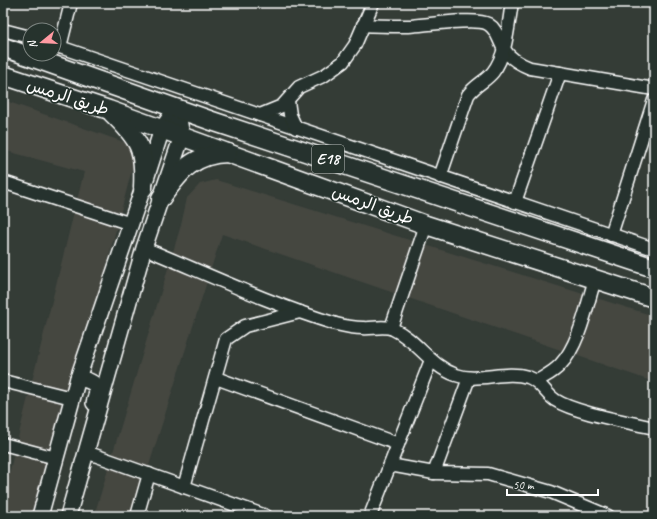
<svg xmlns="http://www.w3.org/2000/svg" width="657" height="519" viewBox="0 0 657 519" font-family="Caveat,'Playpen Sans Arabic',sans-serif">
	<rect width="100%" height="100%" fill="#343c36"/>
	<filter id="ink" filterUnits="userSpaceOnUse"><feTurbulence type="fractalNoise" baseFrequency=".025" numOctaves="2"/><feDisplacementMap in="SourceGraphic" scale="8" xChannelSelector="R" yChannelSelector="G"/><feConvolveMatrix kernelMatrix="1 2 1 2 8 2 1 2 1" color-interpolation-filters="sRGB"/></filter>
	<g filter="url(#ink)">
		<g fill="#454741">
			<polygon points="3,100 138,147 40,516 3,516 3,498 84,172 3,150"/>
			<polygon points="216,180 654,316 654,382 222,234 133,516 94,516 181,225 187,198 200,184"/>
		</g>
		<g fill="none" stroke-linecap="round" stroke-linejoin="round">
			<defs>
				<g id="minor">
					<path d="M363,25C378,26 394,26 409,26C426,25 476,17 488,24C498,30 498,40 504,49C510,59 520,64 530,68L654,89"/>
					<polyline points="3,30 30,37"/>
					<polyline points="54,45 654,249"/>
					<polyline points="60,47 71,3"/>
					<polyline points="288,101 290,115 296,128"/>
					<polyline points="260,115 282,106 299,87 325,75 343,62 355,45 373,3"/>
					<path d="M440,177L468,95C475,85 486,81 493,72C507,54 508,25 512,3"/>
					<polyline points="3,182 131,224"/>
					<polyline points="515,202 560,73"/>
					<polyline points="611,235 654,100"/>
					<path d="M144,248C207,274 270,304 336,324C344,326 354,328 363,328C371,329 385,325 393,329C417,340 430,366 456,375C478,383 504,370 528,377C540,381 545,393 555,400C575,413 629,422 654,428"/>
					<polyline points="391,328 426,225"/>
					<polyline points="216,378 398,444"/>
					<polyline points="3,381 72,398"/>
					<path d="M537,381C545,376 554,372 560,365C579,346 587,305 595,279"/>
					<polyline points="3,444 56,458"/>
					<polyline points="86,452 266,516"/>
					<polyline points="390,465 434,473 488,474 551,492 608,516"/>
					<polyline points="434,473 469,378"/>
					<polyline points="184,487 226,339 245,326 300,312"/>
					<polyline points="137,516 149,474"/>
					<polyline points="370,516 431,360"/>
				</g>
				<g id="major">
					<path d="M78,378C96,382 100,385 94,403"/>
					<polyline points="40,516 78,378 143,188 162,129 170,117 183,110"/>
					<polyline points="68,516 144,248 182,136 179,119 168,106"/>
				</g>
				<g id="highway">
					<polyline points="3,47 212,121 654,268"/>
					<polyline points="3,75 109,110 426,225 654,298"/>
					<path d="M112,113C140,140 145,149 143,188"/>
					<path d="M161,198C180,172 192,154 228,153"/>
				</g>
			</defs>
			<use href="#minor" stroke="#fff" stroke-width="15"/>
			<use href="#major" stroke="#fff" stroke-width="18"/>
			<use href="#highway" stroke="#fff" stroke-width="21"/>
			<use href="#minor" stroke="#26332d" stroke-width="12"/>
			<use href="#major" stroke="#26332d" stroke-width="15"/>
			<use href="#highway" stroke="#26332d" stroke-width="18"/>
		</g>
	</g>
	<g text-anchor="middle" dominant-baseline="central" stroke-width="3.5" stroke-linejoin="round" paint-order="stroke">
		<rect fill="#26332d" stroke="#bec2c0" stroke-width="1" x="312" y="145" width="32" height="28" rx="3"/>
		<g font-size="16" font-weight="bold" fill="#fff">
			<text x="328" y="159">E18</text>
		</g>
		<g font-size="17" fill="#fff" stroke="#26332d">
			<text transform="translate(68 97) rotate(18)">طريق الرمس</text>
			<text transform="translate(373 205) rotate(20)">طريق الرمس</text>
		</g>
	</g>
	<rect width="657" height="519" fill="none" stroke="#26332d" stroke-width="16"/>
	<rect x="8" y="8" width="641" height="503" fill="none" stroke="#fff" stroke-width="1.5" filter="url(#ink)"/>
	<g transform="translate(42 42) rotate(252)"><circle r="19" fill="#26332d" stroke="#7d8581"/>
	<path d="M0-3L7 15L0 10L-7 15Z" fill="#ff9aa2"/>
	<text y="-6" font-size="11" font-weight="bold" text-anchor="middle" fill="#ffffff">N</text>
	</g>
	<path d="M507 489v6h91v-6" fill="none" stroke="#ffffff" stroke-width="2"/>
	<text x="513" y="489" font-size="12" fill="#ffffff" stroke="#26332d" stroke-width="3" paint-order="stroke">50 m</text>
</svg>
